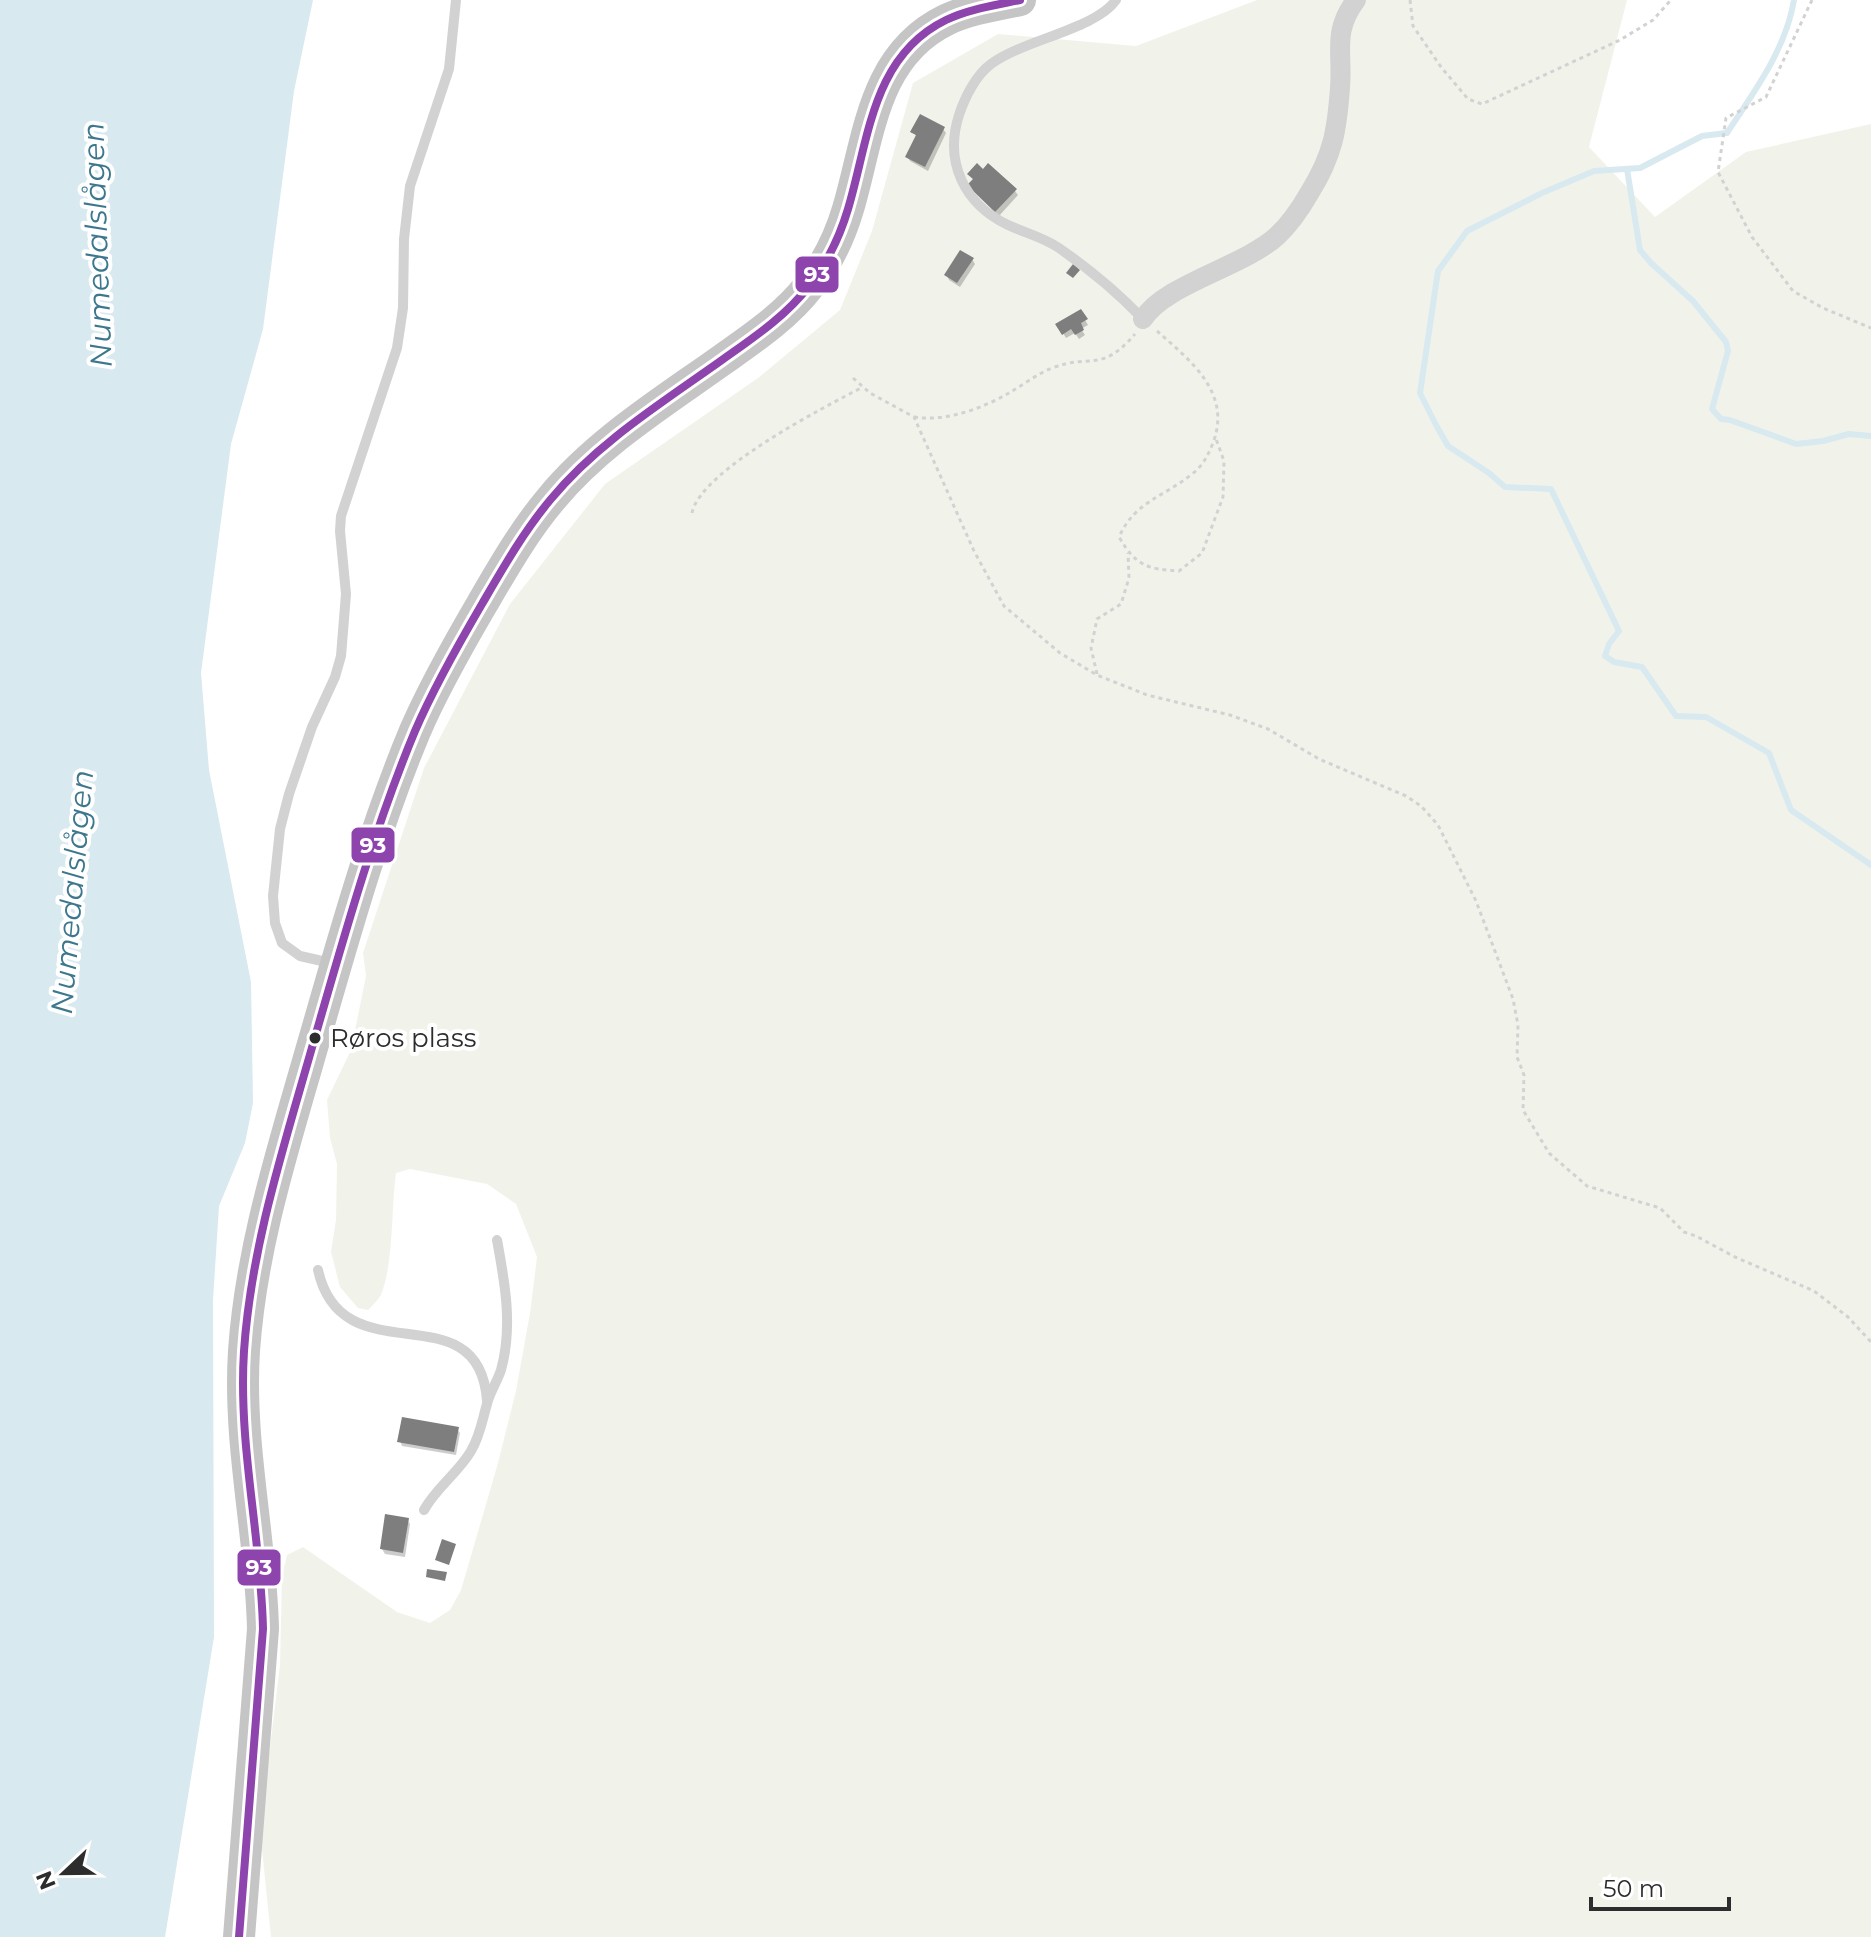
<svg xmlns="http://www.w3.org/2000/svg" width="1871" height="1937" viewBox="0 0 1871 1937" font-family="Montserrat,sans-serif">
	<rect width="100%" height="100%" fill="#fff"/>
	<path fill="#f1f3eb" d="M1257,0H1627L1589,147L1655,217L1746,152L1871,124V1937H271L260,1830L280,1665L282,1576L287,1555L303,1547L397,1612L430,1623L450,1610L461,1590L498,1463L516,1391L530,1313L537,1257L516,1204L487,1184L410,1169L396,1173C391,1209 394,1262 381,1295C378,1300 373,1305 368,1310L358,1308L340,1287L331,1252L336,1220L337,1164L330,1138L327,1100L351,1050L366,976L363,953L424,768L510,604L605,484L758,378L840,310L872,231L913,83L998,34L1136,46Z"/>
	<polygon fill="#d8e9f0" points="0,0 313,0 294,91 263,329 231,444 201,673 209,770 251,982 253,1103 245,1143 219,1206 213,1300 214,1637 165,1937 0,1937"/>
	<g fill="#0003">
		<polygon points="943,129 946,133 928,171 910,161 907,156 917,137 913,132"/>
		<polygon points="970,174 1015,191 1018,195 999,216 972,190 974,181"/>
		<polygon points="972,259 975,264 960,287 949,280 947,276"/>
		<polygon points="1080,311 1088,325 1081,329 1085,335 1079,339 1075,333 1066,338 1058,325"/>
		<polygon points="457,1429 460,1433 456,1455 402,1446 400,1441"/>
		<polygon points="407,1519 410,1524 405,1557 385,1554 382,1549"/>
	</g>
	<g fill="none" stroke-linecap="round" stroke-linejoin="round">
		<g stroke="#d8e9f0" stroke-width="6">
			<path d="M1794,0C1786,49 1754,92 1727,133L1702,136L1640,168L1594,171L1542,193L1467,231L1438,271L1420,393L1436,425L1448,446L1489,473L1505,487L1551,489L1619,631L1609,644L1605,656L1614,662L1642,667L1676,716L1706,717L1769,753L1791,810L1871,865"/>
			<polyline points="1627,169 1640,250 1651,263 1693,301 1726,342 1728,351 1712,409 1721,419 1730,420 1796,444 1823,441 1849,434 1871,436"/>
		</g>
	</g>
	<g fill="#7e7e7e">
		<polygon points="920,114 945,127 925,167 905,157 916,135 910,132"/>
		<polygon points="977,163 983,169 988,163 1017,189 995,212 967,185 973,179 967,174"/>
		<polygon points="960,250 974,258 957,283 944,275"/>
		<polygon points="1073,264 1080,270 1073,278 1066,273"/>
		<polygon points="1081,309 1088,319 1081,323 1084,330 1075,335 1071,329 1062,335 1055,324"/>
		<polygon points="402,1417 459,1427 454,1452 397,1442"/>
		<polygon points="385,1514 409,1518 403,1553 380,1549"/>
		<polygon points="442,1539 456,1544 449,1565 435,1560"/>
		<polygon points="427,1569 447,1572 445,1581 426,1577"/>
	</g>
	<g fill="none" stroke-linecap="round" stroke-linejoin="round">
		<g stroke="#d2d2d2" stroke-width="3" stroke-dasharray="4 4" stroke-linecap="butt">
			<polyline points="1410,0 1413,26 1441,67 1468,99 1482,104 1620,40 1653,20 1671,0"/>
			<polyline points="1812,0 1766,97 1726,118 1718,172 1752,237 1793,291 1823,308 1871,328"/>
			<path d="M1157,331C1191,361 1232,393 1213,443C1208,455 1203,466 1192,474C1164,497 1135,501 1119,537C1136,566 1147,569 1179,571L1202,553L1223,497L1224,461L1215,436"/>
			<polyline points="853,378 870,393 914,417 974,551 1004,606 1060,653 1097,675 1147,695 1230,715 1268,729 1319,759 1406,796 1421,806 1438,825 1476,901 1513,999 1518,1025 1517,1057 1524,1075 1523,1110 1549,1153 1587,1186 1660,1208 1684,1232 1696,1236 1735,1257 1814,1291 1848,1317 1871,1342"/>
			<path d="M914,417C945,422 981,409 1009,393C1023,385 1037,374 1052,368C1090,353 1101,374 1135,334"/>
			<path d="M692,513C700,471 824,407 863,387"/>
			<polyline points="1097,674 1091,648 1097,619 1121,604 1129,578 1128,553"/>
		</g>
		<g stroke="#d2d2d2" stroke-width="10">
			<path d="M1116,0C1096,29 1023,40 991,64C976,75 965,97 959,115C944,162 964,204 1008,225C1025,233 1043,237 1059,248C1088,268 1118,293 1143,319"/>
			<polyline points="331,963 300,956 282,943 275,923 273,896 280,829 289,794 312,727 335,677 341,656 346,594 340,531 341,516 397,348 403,308 404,239 410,186 449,69 456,0"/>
			<path d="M318,1270C342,1379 478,1288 487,1400"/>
			<path d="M424,1510C436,1488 458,1473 471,1451C480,1436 482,1421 487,1404C490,1392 497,1382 501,1370C513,1327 505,1283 497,1240"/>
		</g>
		<path stroke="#d2d2d2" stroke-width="20" d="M1143,319C1165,284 1243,267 1277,236C1289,225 1302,206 1310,192C1333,155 1337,130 1340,88C1343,52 1332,32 1356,0"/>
		<path stroke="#c5c5c5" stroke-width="32" d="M239,1937L263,1629C261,1536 238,1445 244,1351C251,1248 283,1149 311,1051C342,944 372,834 415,731C434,687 458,645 482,604C503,568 524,531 551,499C597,443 663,402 722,360C753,338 786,316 809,286C827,263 840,236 848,209C869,139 872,56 946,20C969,9 996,5 1020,0"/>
		<defs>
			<path id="bus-1" d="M239,1937L263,1629C261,1536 238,1445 244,1351C251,1248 283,1149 311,1051C342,944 372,834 415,731C434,687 458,645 482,604C503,568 524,531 551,499C597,443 663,402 722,360C753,338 786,316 809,286C827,263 840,236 848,209C869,139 872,56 946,20C969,9 996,5 1020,0"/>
		</defs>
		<use href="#bus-1" stroke="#fff" stroke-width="14"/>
		<use href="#bus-1" stroke="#8e44ad" stroke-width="8"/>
	</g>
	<circle fill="#2d2d2d" stroke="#fff" stroke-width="3" cx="315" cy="1038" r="7"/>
	<g text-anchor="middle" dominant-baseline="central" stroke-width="8" stroke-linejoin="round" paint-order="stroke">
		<g font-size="26" fill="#2d2d2d" stroke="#fff" text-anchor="start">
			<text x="330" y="1038">Røros plass</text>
		</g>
		<g font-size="30" font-style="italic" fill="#3d778d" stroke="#fff">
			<text transform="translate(97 245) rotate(-92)">Numedalslågen</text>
			<text transform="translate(72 892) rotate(-85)">Numedalslågen</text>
		</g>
	</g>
	<g stroke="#fff" stroke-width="3">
		<rect x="794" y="255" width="46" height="39" rx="8" fill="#8e44ad"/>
		<rect x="350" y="826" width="46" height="38" rx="8" fill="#8e44ad"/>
		<rect x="236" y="1548" width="46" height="39" rx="8" fill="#8e44ad"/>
	</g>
	<g font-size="22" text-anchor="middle" font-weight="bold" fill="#fff">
		<text x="817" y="282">93</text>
		<text x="373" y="853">93</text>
		<text x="259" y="1575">93</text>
	</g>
	<g transform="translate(64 1873) rotate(248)" stroke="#ffffff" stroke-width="6" paint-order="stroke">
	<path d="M0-6L14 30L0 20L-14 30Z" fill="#2d2d2d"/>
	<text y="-12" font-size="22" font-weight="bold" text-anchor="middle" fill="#2d2d2d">N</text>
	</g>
	<path d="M1591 1897v12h138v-12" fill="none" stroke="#2d2d2d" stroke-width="4"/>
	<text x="1603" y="1897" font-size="24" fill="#2d2d2d" stroke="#ffffff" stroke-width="6" paint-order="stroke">50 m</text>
</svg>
